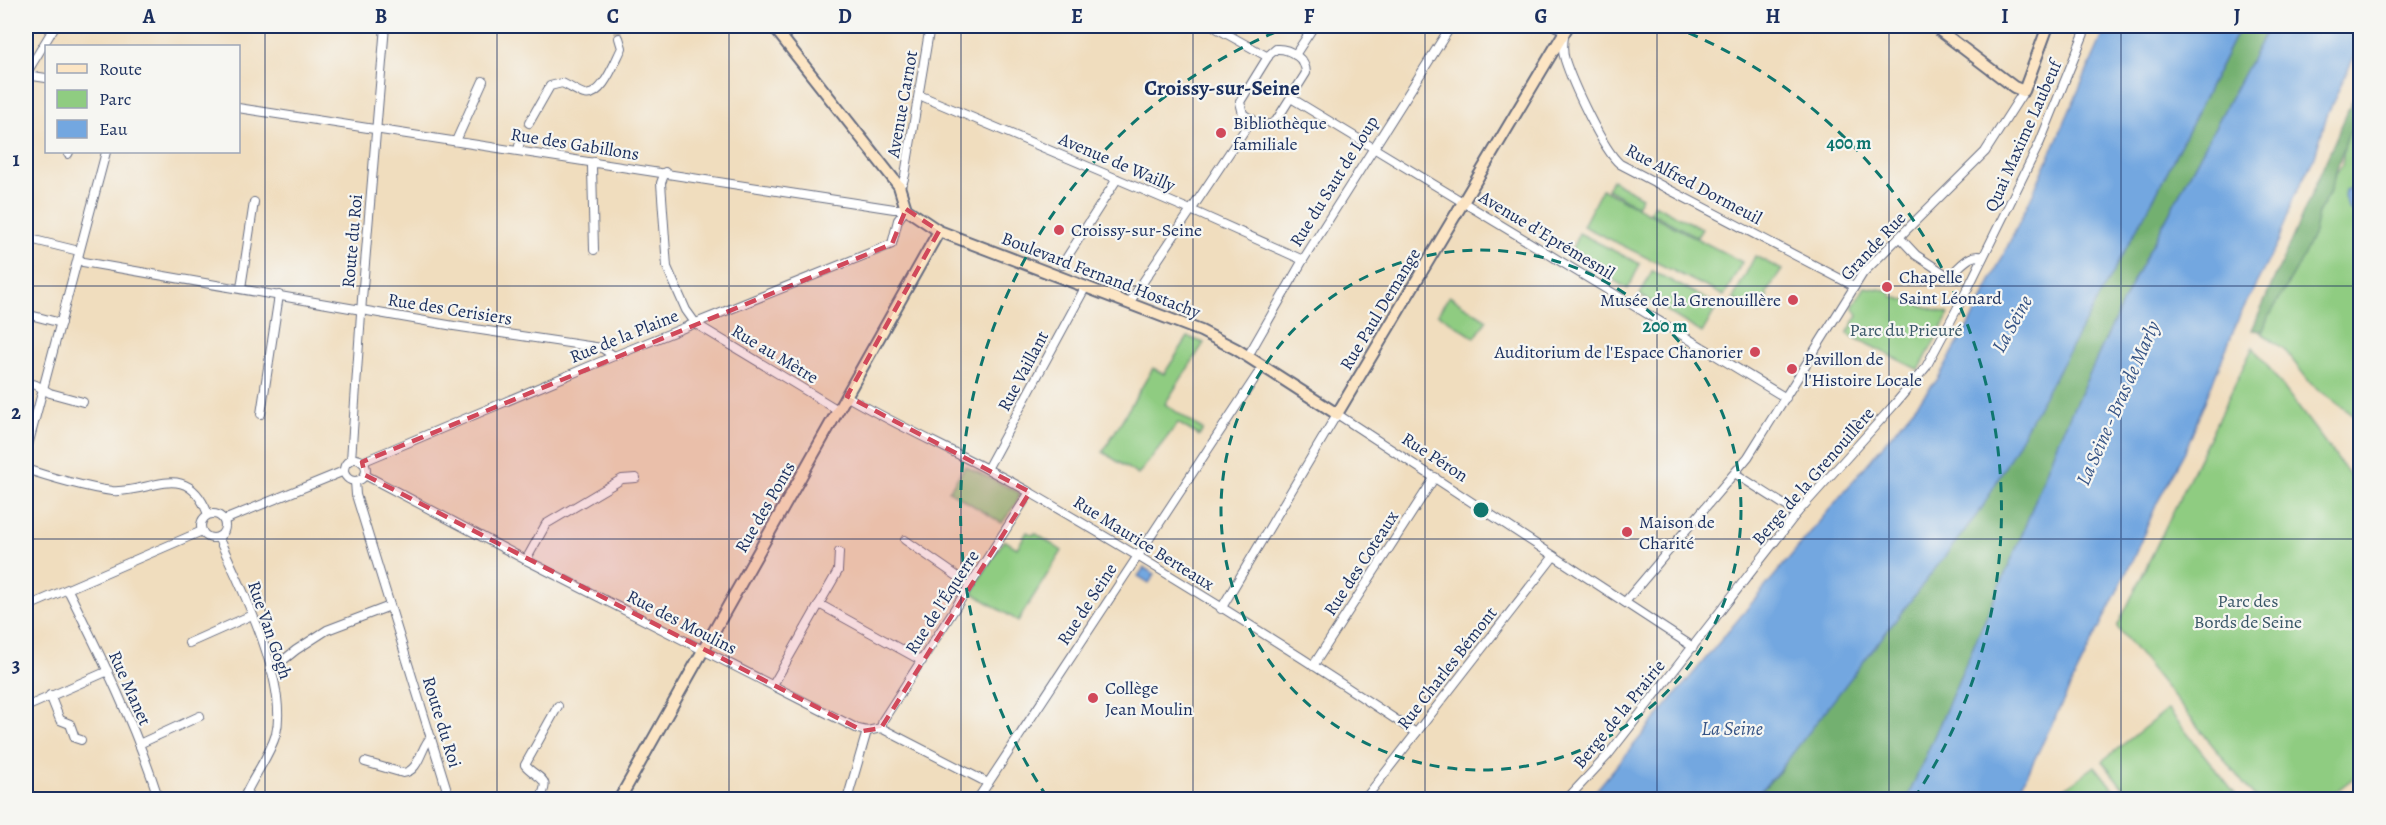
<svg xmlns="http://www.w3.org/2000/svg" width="2386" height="825" viewBox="0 0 2386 825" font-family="Alegreya,serif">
	<rect width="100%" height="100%" fill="#f6f6f2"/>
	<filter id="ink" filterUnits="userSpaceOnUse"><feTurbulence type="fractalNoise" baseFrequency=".0167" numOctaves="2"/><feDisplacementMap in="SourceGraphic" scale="12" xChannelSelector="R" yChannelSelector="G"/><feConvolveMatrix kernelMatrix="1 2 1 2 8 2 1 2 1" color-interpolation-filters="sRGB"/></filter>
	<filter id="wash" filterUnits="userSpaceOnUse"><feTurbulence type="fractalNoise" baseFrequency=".008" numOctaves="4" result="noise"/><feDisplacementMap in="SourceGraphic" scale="24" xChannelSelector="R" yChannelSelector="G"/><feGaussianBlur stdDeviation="1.35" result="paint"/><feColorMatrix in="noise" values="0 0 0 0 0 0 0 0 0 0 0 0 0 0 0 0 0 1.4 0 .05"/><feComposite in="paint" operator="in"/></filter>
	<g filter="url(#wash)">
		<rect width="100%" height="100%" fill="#f0ddbe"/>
		<g fill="#8fcc81" stroke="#557e70" stroke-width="1.5">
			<polygon points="2360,96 2360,420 2311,384 2284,349 2260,332 2320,199 2342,165 2346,131"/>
			<polygon points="1612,180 1642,197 1637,206 1607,189"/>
			<polygon points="1602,189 1742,262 1724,296 1583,226"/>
			<polygon points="1654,204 1702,229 1697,237 1650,212"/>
			<polygon points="1579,233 1640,264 1628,289 1570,253"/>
			<polygon points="1755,256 1782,270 1766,293 1768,297 1760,313 1733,299"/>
			<polygon points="1652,271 1718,305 1702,333 1640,295"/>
			<polygon points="1865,287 1891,291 1891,296 1949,314 1919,370 1847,334 1858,315 1853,306"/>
			<polygon points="1449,296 1487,320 1475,338 1438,314"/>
			<polygon points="1188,337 1204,343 1165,404 1203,430 1199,436 1178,423 1138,475 1103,452 1153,368 1164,374"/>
			<polygon points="2253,347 2360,489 2360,773 2326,799 2256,799 2117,627"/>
			<polygon points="965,466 1020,493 1017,502 1002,523 949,491"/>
			<polygon points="1027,532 1033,535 1035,533 1062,551 1018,621 971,592 1004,540 1017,548"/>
			<polygon points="2168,709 2239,799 2132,799 2102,761"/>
			<polygon points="2095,766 2121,799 2051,799"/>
		</g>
		<g fill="#73b06f" stroke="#477066" stroke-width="1.5">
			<polygon points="2240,26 2269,26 2133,281 2058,441 2019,542 1907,799 1753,800 1780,771 2155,196"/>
			<polygon points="2360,97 2360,124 2348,134 2329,194 2318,213 2314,233 2299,265 2267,320 2263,331 2252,330 2353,99"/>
		</g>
		<g fill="#73a7e0" stroke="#476b9f" stroke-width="1.5">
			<polygon points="2107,26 2240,26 2155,196 1982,508 1779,771 1753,799 1589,799 1937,380 1978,308 2034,191"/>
			<polygon points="2269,26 2360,26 2360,44 2327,115 2315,156 2293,199 2279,240 2239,317 2185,451 2157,503 2134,557 2015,799 1907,799 2019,542 2058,441 2133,281"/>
			<polygon points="2360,185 2360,215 2349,209 2344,197 2345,190"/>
			<polygon points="1144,568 1155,574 1149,583 1138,576"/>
		</g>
	</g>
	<g filter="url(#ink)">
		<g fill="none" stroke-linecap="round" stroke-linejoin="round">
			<g stroke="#c5baab" stroke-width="8" stroke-dasharray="8 4" stroke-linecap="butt">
				<polyline points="616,26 619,38"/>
				<polyline points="521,138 529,123"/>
			</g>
			<defs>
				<g id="minor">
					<polyline points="1216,28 1268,57"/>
					<path d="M1564,36C1563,44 1562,52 1565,60C1572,82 1603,150 1620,164L1854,286"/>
					<path d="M1276,49C1290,48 1306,59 1306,73L1276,121C1264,130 1254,121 1243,114L1240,102L1269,55Z"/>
					<polyline points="1295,55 1314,26"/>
					<polyline points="26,74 55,26"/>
					<polyline points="26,75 46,78"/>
					<polyline points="919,95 1200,214 1303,260"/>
					<polyline points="1291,98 1786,398"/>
					<polyline points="238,108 894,209 906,209"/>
					<path d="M529,123L550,86L562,83C569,86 576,91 584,94C602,99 615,61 622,48L619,38"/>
					<polyline points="456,141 483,81"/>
					<polyline points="518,150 521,138"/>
					<polyline points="68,154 69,152"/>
					<polyline points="665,172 661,183 667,267 686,310 696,324 838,410"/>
					<polyline points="899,186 903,182 905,175 930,26"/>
					<polyline points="26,238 79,251"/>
					<path d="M1900,238L1916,255L1948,276C1960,269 1968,252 1983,257"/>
					<polyline points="594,250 592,167 594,162"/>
					<polyline points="78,258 83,262 454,326 602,348 614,356"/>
					<polyline points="1062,265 1117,179"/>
					<polyline points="241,288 254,202"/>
					<polyline points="1129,303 1252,119"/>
					<polyline points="26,314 61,323"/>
					<polyline points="1248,356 1303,260 1451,26"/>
					<polyline points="26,383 36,385 50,393 83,402"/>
					<path d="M846,396C906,431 971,458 1031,493C1162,569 1291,649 1416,733"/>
					<polyline points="261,414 279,295"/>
					<polyline points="26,453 106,152"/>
					<circle cx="355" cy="470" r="11"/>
					<polyline points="351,460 362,299 385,26"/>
					<polyline points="362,462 614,356 892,244 898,220 906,209"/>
					<path d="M26,469C49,477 88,488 112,491C151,494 186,458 208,514"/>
					<polyline points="987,469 1086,286"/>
					<polyline points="1736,474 1797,513"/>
					<polyline points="365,475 526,560 858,729 867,731 881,728 988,783"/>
					<polyline points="355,481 356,495 450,800"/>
					<circle cx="213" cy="526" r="12"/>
					<polyline points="224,520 344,471"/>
					<path d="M218,537C240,584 289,682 276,734C269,758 252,777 243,800"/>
					<polyline points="905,540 970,585"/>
					<polyline points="526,560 546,524 622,479 636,478"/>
					<path d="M68,590C102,658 136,727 159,800"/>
					<polyline points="1625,602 1748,457 1863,273 1985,152 2024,91"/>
					<polyline points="819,604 922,661"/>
					<polyline points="26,607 202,531"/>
					<polyline points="1221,609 1337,414 1693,647"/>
					<polyline points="189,643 252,615"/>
					<polyline points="1313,666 1435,477"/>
					<polyline points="271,670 296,650 327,630 390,606"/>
					<polyline points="773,685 838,571 839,552"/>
					<polyline points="50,695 60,720 70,724 75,738 81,740"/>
					<polyline points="26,707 108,671"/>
					<polyline points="881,728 883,720 1030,492"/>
					<polyline points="139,744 200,716"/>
					<path d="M365,762L403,773C420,771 420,748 431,737"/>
					<path d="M539,800C553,777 538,780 525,765L558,706"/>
					<polyline points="847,800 867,731"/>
					<polyline points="977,800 1263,366"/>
					<polyline points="1364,800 1554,556"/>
					<polyline points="1566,800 1608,755 1797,513 1894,405 1926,367 1967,290 2040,142 2087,26"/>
				</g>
				<polyline id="tertiary" points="1556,26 1565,29"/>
				<g id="secondary">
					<polyline points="773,26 899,186 906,209 939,231 1201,331 1236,349 1337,414 1568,26"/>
					<polyline points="1934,26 2014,87 2024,91 2048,26"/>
					<polyline points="619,800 939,231"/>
				</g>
			</defs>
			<use href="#minor" stroke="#666c80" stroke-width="10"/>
			<use href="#tertiary" stroke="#666c80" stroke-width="12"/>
			<use href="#secondary" stroke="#666c80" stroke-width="14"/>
			<use href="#minor" stroke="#fff" stroke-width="8"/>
			<use href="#tertiary" stroke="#fff" stroke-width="9"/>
			<use href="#secondary" stroke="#fce5c4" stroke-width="10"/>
		</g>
	</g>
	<path fill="#d1495b" fill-opacity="0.2" stroke="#d1495b" stroke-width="4.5" stroke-dasharray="12 8" stroke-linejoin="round" d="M906,209L939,231L847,396L1030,492L881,728L863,731L365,475L362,462L892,244Z"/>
	<path fill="none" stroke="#1b2f5e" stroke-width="1.5" stroke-opacity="0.55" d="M265,26V800M497,26V800M729,26V800M961,26V800M1193,26V800M1425,26V800M1657,26V800M1889,26V800M2121,26V800M26,286H2360M26,539H2360"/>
	<g fill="none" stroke="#0f766e" stroke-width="3" stroke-dasharray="10 8">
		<circle cx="1481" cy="510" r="260"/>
		<path d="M1047 797A520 520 0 0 1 1290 26M1672 26A520 520 0 0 1 1915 797"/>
	</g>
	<g fill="#d1495b" stroke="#f6f6f2" stroke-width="2">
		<circle cx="1221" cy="133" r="6"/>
		<circle cx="1059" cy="230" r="6"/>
		<circle cx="1887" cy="287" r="6"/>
		<circle cx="1793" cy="300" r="6"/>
		<circle cx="1755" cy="352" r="6"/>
		<circle cx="1792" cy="369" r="6"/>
		<circle cx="1627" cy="532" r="6"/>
		<circle cx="1093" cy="698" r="6"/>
	</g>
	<g text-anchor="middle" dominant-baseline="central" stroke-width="4.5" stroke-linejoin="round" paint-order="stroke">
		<g font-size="18" fill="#1b2f5e" stroke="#f6f6f2">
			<text transform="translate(902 104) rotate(-80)">Avenue Carnot</text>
			<text transform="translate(2023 136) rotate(-66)">Quai Maxime Laubeuf</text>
			<text transform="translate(575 144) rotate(9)">Rue des Gabillons</text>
			<text transform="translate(1117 162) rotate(23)">Avenue de Wailly</text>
			<text transform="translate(1334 181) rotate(-58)">Rue du Saut de Loup</text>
			<text transform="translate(1694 184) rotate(28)">Rue Alfred Dormeuil</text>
			<text transform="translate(1547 235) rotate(31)">Avenue d'Eprémesnil</text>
			<text transform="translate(352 241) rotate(-85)">Route du Roi</text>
			<text transform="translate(1873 246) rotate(-47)">Grande Rue</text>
			<text transform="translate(1101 275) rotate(21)">Boulevard Fernand Hostachy</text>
			<text transform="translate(450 309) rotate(9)">Rue des Cerisiers</text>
			<text transform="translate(1380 309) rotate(-59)">Rue Paul Demange</text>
			<text transform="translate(624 336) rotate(-22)">Rue de la Plaine</text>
			<text transform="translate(775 354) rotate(31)">Rue au Mètre</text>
			<text transform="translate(1023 371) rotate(-62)">Rue Vaillant</text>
			<text transform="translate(1435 457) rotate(33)">Rue Péron</text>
			<text transform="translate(1813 476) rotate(-49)">Berge de la Grenouillère</text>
			<text transform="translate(765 507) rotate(-60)">Rue des Ponts</text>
			<text transform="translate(1144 543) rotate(32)">Rue Maurice Berteaux</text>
			<text transform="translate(1361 563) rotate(-57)">Rue des Coteaux</text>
			<text transform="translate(942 602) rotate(-57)">Rue de l'Équerre</text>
			<text transform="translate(1087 604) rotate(-57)">Rue de Seine</text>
			<text transform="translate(682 622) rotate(27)">Rue des Moulins</text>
			<text transform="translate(270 630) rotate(71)">Rue Van Gogh</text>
			<text transform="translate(1447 668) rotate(-52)">Rue Charles Bémont</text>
			<text transform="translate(130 688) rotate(66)">Rue Manet</text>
			<text transform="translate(1619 714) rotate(-51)">Berge de la Prairie</text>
			<text transform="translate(442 722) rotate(73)">Route du Roi</text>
		</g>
		<g font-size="18" fill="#1b2f5e" stroke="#f6f6f2" text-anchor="start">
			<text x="1233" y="123">Bibliothèque<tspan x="1233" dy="21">familiale</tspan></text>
			<text x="1071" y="230">Croissy-sur-Seine</text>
			<text x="1899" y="277">Chapelle<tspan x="1899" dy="21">Saint Léonard</tspan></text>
			<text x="1781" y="300" text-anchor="end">Musée de la Grenouillère</text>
			<text x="1743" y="352" text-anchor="end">Auditorium de l'Espace Chanorier</text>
			<text x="1804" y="359">Pavillon de<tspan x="1804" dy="21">l'Histoire Locale</tspan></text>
			<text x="1639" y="522">Maison de<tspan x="1639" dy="21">Charité</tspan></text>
			<text x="1105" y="688">Collège<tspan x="1105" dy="21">Jean Moulin</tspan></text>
		</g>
		<g font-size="18" fill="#385667" stroke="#f6f6f2">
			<text x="1906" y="330">Parc du Prieuré</text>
			<text x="2248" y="601">Parc des<tspan x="2248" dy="21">Bords de Seine</tspan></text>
		</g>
		<g font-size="20" font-style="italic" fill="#355385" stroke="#f6f6f2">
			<text transform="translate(2012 324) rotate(-61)">La Seine</text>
			<text transform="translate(2118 403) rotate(-66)">La Seine - Bras de Marly</text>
			<text x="1732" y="728">La Seine</text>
		</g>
		<g font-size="21" font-weight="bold" fill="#1b2f5e" stroke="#f6f6f2">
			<text x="1222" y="88">Croissy-sur-Seine</text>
		</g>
	</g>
	<circle cx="1481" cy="510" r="9" fill="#0f766e" stroke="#f6f6f2" stroke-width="3"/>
	<g font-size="18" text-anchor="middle" font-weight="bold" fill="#0f766e" stroke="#f6f6f2" stroke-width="4.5" stroke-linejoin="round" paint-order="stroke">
		<text x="1849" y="149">400 m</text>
		<text x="1665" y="332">200 m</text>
	</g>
	<rect width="2386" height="825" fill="none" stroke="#f6f6f2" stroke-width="66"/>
	<rect x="45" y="45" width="195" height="108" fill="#f6f6f2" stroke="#9ea6b7" stroke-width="1.5"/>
	<rect x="57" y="64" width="30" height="9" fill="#fce5c4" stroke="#9ea6b7" stroke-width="1.5"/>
	<text x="99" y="75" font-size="18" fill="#1b2f5e">Route</text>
	<rect x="57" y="90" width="30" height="18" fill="#8fcc81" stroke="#9ea6b7" stroke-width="1.5"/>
	<text x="99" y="105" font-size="18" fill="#1b2f5e">Parc</text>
	<rect x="57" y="120" width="30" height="18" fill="#73a7e0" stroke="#9ea6b7" stroke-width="1.5"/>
	<text x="99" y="135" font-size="18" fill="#1b2f5e">Eau</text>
	<rect x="33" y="33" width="2320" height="759" fill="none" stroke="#1b2f5e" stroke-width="2"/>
	<g font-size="20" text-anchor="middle" font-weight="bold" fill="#1b2f5e">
		<text x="149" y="23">A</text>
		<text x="381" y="23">B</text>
		<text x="613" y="23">C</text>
		<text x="845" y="23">D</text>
		<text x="1077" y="23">E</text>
		<text x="1309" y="23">F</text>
		<text x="1541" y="23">G</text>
		<text x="1773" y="23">H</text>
		<text x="2005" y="23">I</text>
		<text x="2237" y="23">J</text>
		<text x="16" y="166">1</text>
		<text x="16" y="419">2</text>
		<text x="16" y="672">3</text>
	</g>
</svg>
